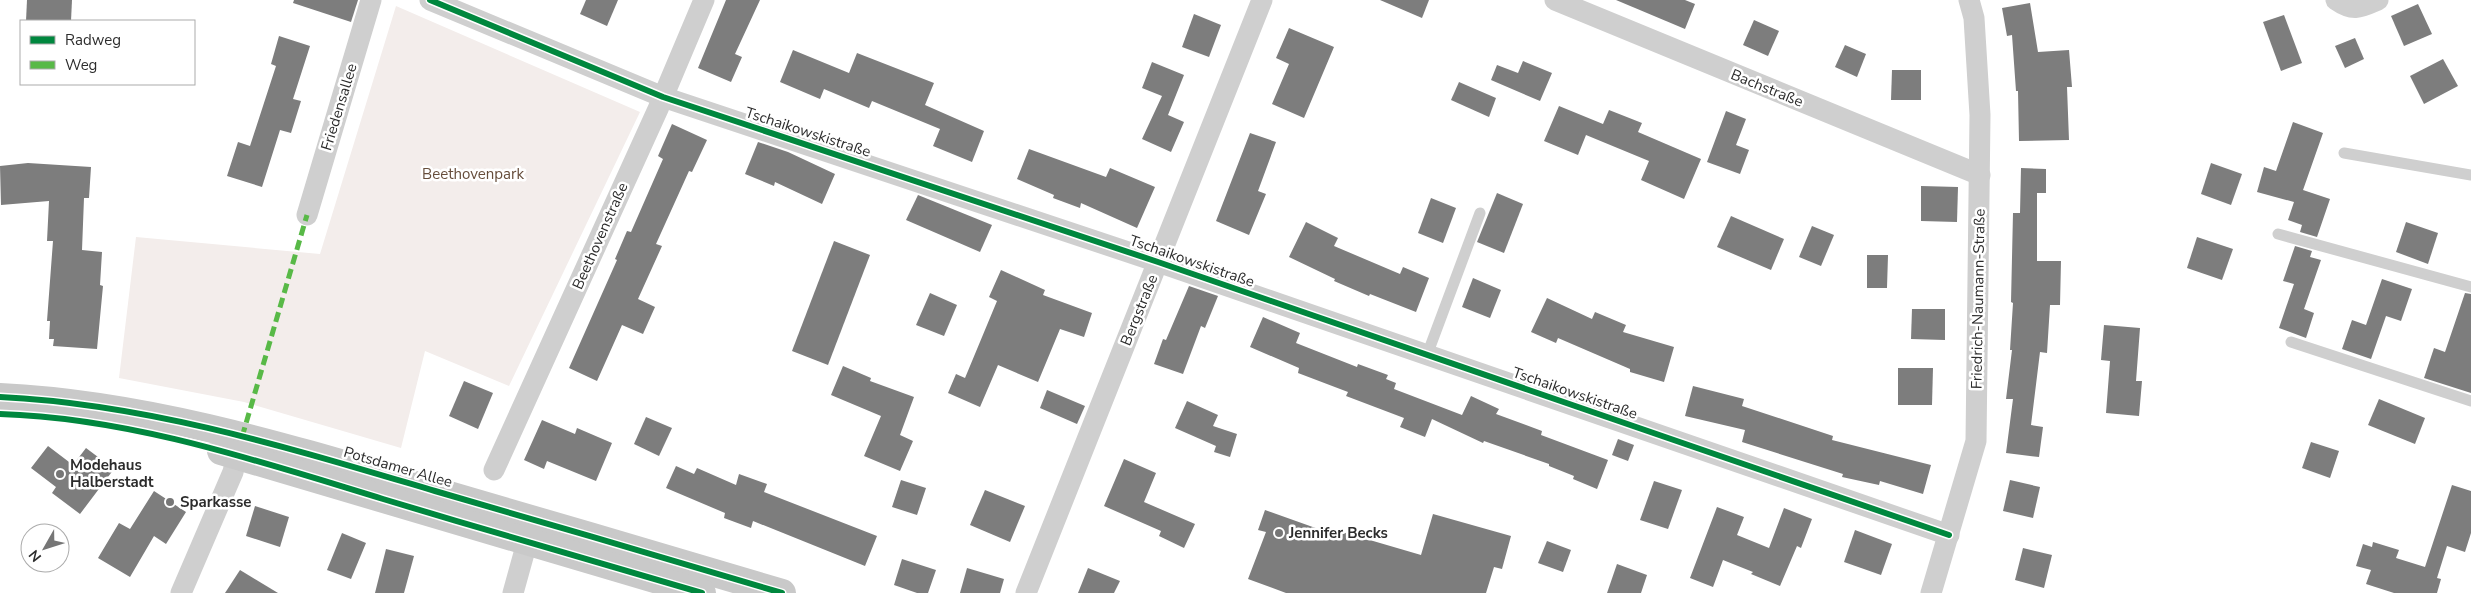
<svg xmlns="http://www.w3.org/2000/svg" width="2471" height="593" viewBox="0 0 2471 593" font-family="'Nunito Sans',sans-serif">
	<rect width="100%" height="100%" fill="#fff"/>
	<polygon fill="#f3edeb" points="396,6 640,112 509,386 425,351 401,448 244,402 119,378 136,237 320,254"/>
	<g fill="#7d7d7d">
		<polygon points="27,0 72,0 71,21 26,21"/>
		<polygon points="294,0 358,0 351,22 293,3"/>
		<polygon points="586,0 618,0 607,26 580,14"/>
		<polygon points="726,0 760,0 735,54 742,57 731,82 698,68"/>
		<polygon points="1380,0 1429,0 1422,18"/>
		<polygon points="1616,0 1685,0 1695,4 1685,29"/>
		<polygon points="2030,3 2038,52 2069,50 2072,87 2067,87 2069,140 2019,141 2018,91 2016,91 2012,35 2007,36 2002,8"/>
		<polygon points="2418,4 2432,34 2404,46 2391,16"/>
		<polygon points="1194,14 1221,25 1209,57 1182,47"/>
		<polygon points="2284,15 2302,63 2281,71 2263,22"/>
		<polygon points="1754,20 1779,31 1768,56 1743,45"/>
		<polygon points="1289,28 1334,47 1304,118 1272,104 1289,64 1276,58"/>
		<polygon points="279,36 310,46 293,99 301,101 291,133 280,130 262,187 227,176 238,142 250,146 276,66 271,64"/>
		<polygon points="2355,38 2364,59 2345,68 2335,46"/>
		<polygon points="1845,45 1866,54 1857,77 1835,67"/>
		<polygon points="793,50 849,73 857,53 934,83 925,105 984,131 972,162 933,146 940,129 872,101 869,108 824,89 820,99 780,82"/>
		<polygon points="2443,59 2458,86 2424,104 2410,76"/>
		<polygon points="1523,61 1552,73 1540,101 1491,80 1497,65 1518,73"/>
		<polygon points="1152,62 1184,75 1168,115 1184,122 1171,152 1142,139 1162,96 1142,88"/>
		<polygon points="1892,70 1921,70 1921,100 1891,100"/>
		<polygon points="1459,82 1496,98 1489,117 1451,100"/>
		<polygon points="1559,106 1603,124 1609,110 1642,123 1638,132 1701,159 1684,199 1641,180 1649,161 1586,135 1578,155 1544,141"/>
		<polygon points="1726,111 1746,119 1736,145 1749,150 1740,174 1707,162"/>
		<polygon points="2293,122 2323,133 2303,190 2330,199 2317,237 2300,232 2302,225 2288,220 2294,202 2257,192 2264,167 2276,171"/>
		<polygon points="672,124 707,140 692,172 689,171 656,244 662,246 638,299 655,307 643,334 622,325 597,381 569,368 617,260 615,259 627,231 631,232 663,159 658,156"/>
		<polygon points="1250,133 1276,142 1258,191 1266,194 1249,235 1216,221"/>
		<polygon points="758,142 788,152 835,174 822,204 775,182 774,186 745,174"/>
		<polygon points="1029,149 1106,177 1110,168 1155,187 1137,228 1081,203 1080,208 1053,198 1054,195 1017,179"/>
		<polygon points="28,163 91,167 89,198 84,198 82,250 102,252 100,285 103,286 97,349 53,346 54,339 49,339 50,321 47,321 53,241 47,241 49,201 1,205 0,166"/>
		<polygon points="2211,163 2242,174 2231,205 2201,194"/>
		<polygon points="2021,168 2046,169 2046,193 2037,193 2037,261 2061,261 2060,305 2050,305 2047,353 2040,352 2031,425 2043,427 2039,457 2006,453 2013,399 2006,399 2012,350 2010,350 2013,303 2011,302 2013,213 2020,213"/>
		<polygon points="1921,186 1958,187 1957,222 1921,221"/>
		<polygon points="1497,193 1523,204 1504,253 1477,242"/>
		<polygon points="918,195 992,225 980,252 906,220"/>
		<polygon points="1431,198 1456,208 1443,243 1418,233"/>
		<polygon points="1731,216 1784,239 1771,270 1717,247"/>
		<polygon points="1306,222 1338,238 1334,246 1400,274 1403,267 1429,278 1416,312 1370,294 1369,296 1334,281 1335,279 1289,257"/>
		<polygon points="2406,222 2438,233 2428,264 2396,252"/>
		<polygon points="1812,226 1834,235 1821,266 1799,257"/>
		<polygon points="2197,237 2233,249 2222,280 2187,268"/>
		<polygon points="834,241 870,255 828,365 792,351"/>
		<polygon points="2295,246 2312,251 2310,257 2321,260 2304,309 2314,313 2306,338 2279,328 2294,284 2283,281"/>
		<polygon points="1867,255 1888,255 1887,288 1867,288"/>
		<polygon points="1001,270 1045,290 1043,295 1092,313 1084,337 1060,329 1038,382 998,365 980,407 948,393 956,374 965,378 997,301 989,297"/>
		<polygon points="1473,278 1501,290 1490,318 1462,307"/>
		<polygon points="2382,279 2412,289 2401,321 2386,316 2371,359 2342,349 2352,320 2366,325"/>
		<polygon points="1189,286 1218,296 1205,328 1201,326 1183,374 1154,364 1163,339 1166,340"/>
		<polygon points="930,293 957,305 944,336 916,325"/>
		<polygon points="2465,293 2471,294 2471,393 2424,378 2434,348 2445,352"/>
		<polygon points="1547,298 1592,319 1595,312 1626,325 1623,332 1674,347 1664,382 1630,372 1630,369 1558,338 1556,343 1531,332"/>
		<polygon points="1912,309 1945,309 1945,340 1911,339"/>
		<polygon points="1263,317 1300,333 1296,343 1357,367 1358,364 1388,375 1386,379 1396,383 1394,389 1462,415 1471,396 1499,409 1496,414 1542,431 1541,435 1608,460 1597,489 1573,479 1574,476 1549,466 1549,464 1484,441 1483,443 1432,419 1425,437 1400,427 1404,418 1346,396 1348,392 1298,373 1299,368 1250,347"/>
		<polygon points="2104,325 2140,328 2136,381 2142,381 2139,416 2106,413 2110,361 2101,360"/>
		<polygon points="843,366 871,378 870,381 914,397 900,435 913,441 900,471 864,456 881,416 831,395"/>
		<polygon points="1898,368 1933,368 1932,405 1898,405"/>
		<polygon points="464,381 493,393 478,429 449,416"/>
		<polygon points="1693,386 1744,399 1742,406 1833,436 1832,440 1931,465 1923,494 1880,481 1879,485 1842,477 1843,474 1742,442 1745,430 1685,416"/>
		<polygon points="1047,390 1085,406 1077,424 1040,408"/>
		<polygon points="2379,399 2425,418 2415,444 2368,425"/>
		<polygon points="1187,401 1218,415 1213,426 1237,434 1230,457 1214,452 1216,446 1175,428"/>
		<polygon points="646,417 672,428 659,456 634,444"/>
		<polygon points="542,420 575,434 577,428 612,443 596,481 547,461 544,469 524,460"/>
		<polygon points="1618,439 1634,445 1628,461 1612,455"/>
		<polygon points="2311,442 2339,451 2330,478 2302,468"/>
		<polygon points="48,446 73,465 86,448 114,469 80,514 52,493 56,487 31,468"/>
		<polygon points="1124,459 1156,473 1144,502 1195,524 1184,548 1159,536 1161,531 1104,506"/>
		<polygon points="676,466 694,474 697,468 736,485 739,474 767,484 764,492 877,536 865,566 753,521 751,528 724,518 725,513 666,488"/>
		<polygon points="901,480 926,488 917,515 892,507"/>
		<polygon points="2010,480 2040,487 2033,518 2003,511"/>
		<polygon points="1654,481 1682,490 1668,529 1640,520"/>
		<polygon points="2452,485 2471,491 2471,533 2465,552 2447,546 2437,578 2441,579 2437,593 2394,593 2366,584 2371,570 2356,566 2363,544 2372,547 2373,542 2399,550 2396,558 2425,567"/>
		<polygon points="985,490 1025,506 1010,542 970,525"/>
		<polygon points="154,491 186,512 166,544 154,536 130,577 98,558 119,523 130,529"/>
		<polygon points="255,506 289,517 280,547 246,536"/>
		<polygon points="1717,507 1744,517 1737,535 1769,548 1784,508 1812,519 1801,548 1797,546 1780,586 1751,574 1753,572 1723,560 1713,587 1690,578"/>
		<polygon points="1265,510 1338,536 1339,531 1421,555 1433,514 1511,536 1502,569 1494,567 1486,593 1286,593 1248,579 1266,532 1258,530"/>
		<polygon points="1855,530 1892,544 1881,575 1844,562"/>
		<polygon points="342,533 366,543 351,579 327,570"/>
		<polygon points="1547,541 1571,550 1563,572 1538,563"/>
		<polygon points="2023,548 2052,555 2044,588 2015,580"/>
		<polygon points="386,549 414,556 404,593 375,593"/>
		<polygon points="902,559 936,570 928,593 917,593 894,585"/>
		<polygon points="1617,564 1647,575 1641,593 1607,593"/>
		<polygon points="967,568 1004,579 1000,593 960,593"/>
		<polygon points="1088,568 1120,581 1114,593 1078,593"/>
		<polygon points="240,570 278,593 225,593"/>
	</g>
	<g fill="none" stroke-linecap="round" stroke-linejoin="round">
		<g stroke="#cfcfcf" stroke-width="11">
			<polyline points="2344,153 2471,175"/>
			<polyline points="2278,234 2471,287"/>
			<polyline points="2291,342 2471,401"/>
			<polyline points="1427,355 1480,213"/>
		</g>
		<g stroke="#cfcfcf" stroke-width="21">
			<polyline points="430,0 663,97 1158,262 1949,535"/>
			<polyline points="1555,0 1980,175"/>
			<path d="M2336,0C2353,12 2360,8 2378,0"/>
			<polyline points="307,215 371,0"/>
			<polyline points="494,470 658,109 704,0"/>
			<polyline points="181,593 233,472 240,442"/>
			<polyline points="513,593 531,528"/>
			<polyline points="1026,593 1262,0"/>
			<polyline points="1931,593 1976,441 1980,115 1974,18 1969,0"/>
		</g>
		<g stroke="#c9c9c9" stroke-width="28">
			<path d="M0,397C149,404 293,449 435,491C551,525 666,558 782,593"/>
			<polyline points="221,451 702,593"/>
		</g>
		<polyline stroke="#58b947" stroke-width="5" stroke-dasharray="10 5" stroke-linecap="butt" points="242,437 307,215"/>
		<defs>
			<g id="cycleway">
				<polyline points="430,0 663,97 1158,262 1949,535"/>
				<path d="M0,397C149,404 293,449 435,491C551,525 666,558 782,593"/>
				<path d="M0,414C131,418 258,461 383,499C489,531 595,562 702,593"/>
			</g>
		</defs>
		<use href="#cycleway" stroke="#fff" stroke-width="9"/>
		<use href="#cycleway" stroke="#00873e" stroke-width="6"/>
	</g>
	<g fill="#767676" stroke="#fff" stroke-width="2">
		<circle cx="60" cy="474" r="5"/>
		<circle cx="170" cy="502" r="5"/>
		<circle cx="1279" cy="533" r="5"/>
	</g>
	<g text-anchor="middle" dominant-baseline="central" stroke-width="5" stroke-linejoin="round" paint-order="stroke">
		<g font-size="15" fill="#2c2c2c" stroke="#fff">
			<text transform="translate(1767 88) rotate(22)">Bachstraße</text>
			<text transform="translate(339 107) rotate(-73)">Friedensallee</text>
			<text transform="translate(808 132) rotate(18)">Tschaikowskistraße</text>
			<text transform="translate(600 236) rotate(-66)">Beethovenstraße</text>
			<text transform="translate(1192 261) rotate(19)">Tschaikowskistraße</text>
			<text transform="translate(1978 299) rotate(-89)">Friedrich-Naumann-Straße</text>
			<text transform="translate(1139 310) rotate(-68)">Bergstraße</text>
			<text transform="translate(1575 393) rotate(19)">Tschaikowskistraße</text>
			<text transform="translate(398 467) rotate(16)">Potsdamer Allee</text>
		</g>
		<g font-size="15" fill="#664d3b" stroke="#fff">
			<text x="473" y="174">Beethovenpark</text>
		</g>
		<g font-size="15" font-weight="bold" fill="#2c2c2c" stroke="#fff" text-anchor="start">
			<text x="70" y="465">Modehaus<tspan x="70" dy="17">Halberstadt</tspan></text>
			<text x="180" y="502">Sparkasse</text>
			<text x="1289" y="533">Jennifer Becks</text>
		</g>
	</g>
	<rect x="20" y="20" width="175" height="65" fill="#ffffff" stroke="#ababab"/>
	<rect x="30" y="36" width="25" height="8" fill="#00873e" stroke="#ababab"/>
	<text x="65" y="45" font-size="15" fill="#2c2c2c">Radweg</text>
	<rect x="30" y="61" width="25" height="8" fill="#58b947" stroke="#ababab"/>
	<text x="65" y="70" font-size="15" fill="#2c2c2c">Weg</text>
	<g transform="translate(45 548) rotate(231)"><circle r="24" fill="#ffffff" stroke="#ababab"/>
	<path d="M0-4L9 19L0 12L-9 19Z" fill="#767676"/>
	<text y="-8" font-size="14" font-weight="bold" text-anchor="middle" fill="#2c2c2c">N</text>
	</g>
</svg>
